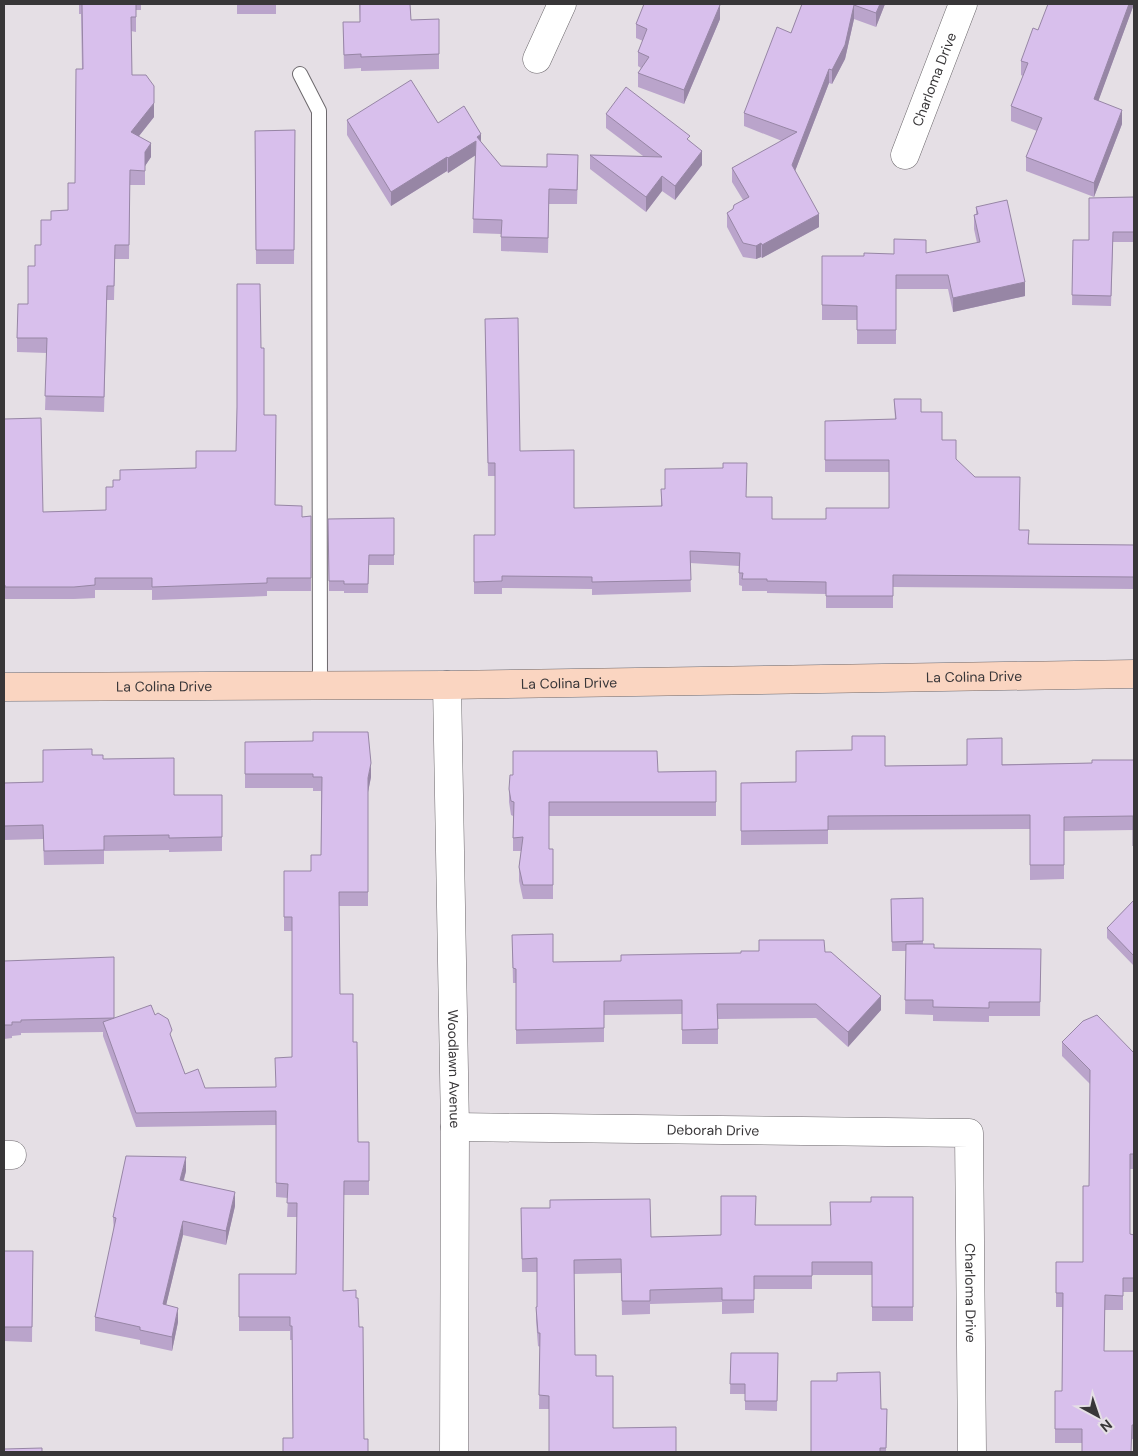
<svg xmlns="http://www.w3.org/2000/svg" width="1138" height="1456" viewBox="0 0 1138 1456" font-family="'DM Sans',sans-serif">
	<style>
		.lines { fill: none; stroke-linecap: round; stroke-linejoin: round }
		.lane-casing { stroke: #6d696d; stroke-width: 16 }
		.street-casing { stroke: #6d696d; stroke-width: 29 }
		.secondary-casing { stroke: #6d696d; stroke-width: 29 }
		.lane { stroke: #fff; stroke-width: 14 }
		.street { stroke: #fff; stroke-width: 28 }
		.secondary { stroke: #fad5c1; stroke-width: 28 }
		.wall { fill: #baa4cb }
		.shaded-wall { fill: #9786a5 }
		.building { fill: #d8bfec; stroke: #9786a5 }
		.labels { text-anchor: middle; stroke-width: 5; stroke-linejoin: round; paint-order: stroke }
		.street-label { font-size: 14px; fill: #383638; stroke: #e5dfe5 }
	</style>
	<rect width="100%" height="100%" fill="#e5dfe5"/>
	<g class="lines">
		<!-- lane casing -->
		<g class="lane-casing">
			<path id="lane" d="M300,74L319,111L320,686"/>
		</g>
		<!-- street casing -->
		<g class="street-casing">
			<g id="street">
				<path d="M537,59L562,4"/>
				<path id="s1" d="M905,155L963,4"/>
				<path id="s2" d="M447,685L455,1127L454,1452"/>
				<path id="s3" d="M455,1127L969,1133L972,1452"/>
				<path d="M4,1155H12"/>
			</g>
		</g>
		<!-- secondary casing -->
		<g class="secondary-casing">
			<g id="secondary">
				<path id="s4" d="M4,687L447,685L1134,674"/>
			</g>
		</g>
		<!-- lane -->
		<use href="#lane" class="lane"/>
		<!-- street -->
		<use href="#street" class="street"/>
		<!-- secondary -->
		<use href="#secondary" class="secondary"/>
	</g>
	<!-- wall -->
	<path class="wall" d="M79,4H141V10H136V32L131,31L132,75L154,117L139,136L151,157L145,166V185H130L129,259H115L114,300H107L104,412L45,410L47,353L17,352V338L28,304L35,266L41,245L51,220L68,210L75,183L82,69L81,14H79Z
		M237,4H276V14H237Z
		M359,4H410L411,20L439,19V69L361,71V68L344,69L343,22H360Z
		M802,4H885L876,27L854,19L845,59L832,84L829,83L795,171L819,227L762,258L761,257L756,259L743,257L727,227V213L733,209L743,200L732,182V168L782,141L744,126V113L791,33Z
		M1134,4L1098,101L1122,124L1094,197L1026,171V157L1037,131L1011,121V106L1023,76L1021,75V61L1038,30Z
		M720,19L684,104L638,87V73L641,68L638,66V52L643,41L636,38V24Z
		M606,114L690,141L702,165L675,200L662,191L646,212L590,169V155L643,156L606,128Z
		M347,120L438,123L481,143L501,166L578,169L577,204H549L548,253L501,251V234L473,233L475,155L448,173L447,171L391,206L347,135Z
		M295,130L294,264H256L255,131Z
		M1134,197V242H1113L1111,306L1072,305L1073,240H1089Z
		M976,207L1025,296L953,312L948,289H896V344H857V320H822V256H864L926,253L977,243L974,229V215H976Z
		M485,319L520,451L574,508L661,507V489L746,497L772,519H826L889,508V472H825V421L895,419L894,399L921,412L956,459L1019,530L1029,544L1134,545V589L893,587V608H826V594L767,593V591H742V586L739,585V566L690,563L691,592L592,595V589L502,588V594H474V535H495V476H488Z
		M261,348L264,415L275,505L302,517L311,516V591H267V596L152,600V590H95V598L74,599H5V597H4V419L43,512L106,510L113,487L120,480L196,468L236,451Z
		M394,518V565H369L368,593H344V591H329L328,519Z
		M245,742L371,777L368,792V906H339L340,994L353,1042L358,1142H369V1195H344L293,1438L292,1340H290V1331H239V1274H296L297,1217H287L288,1198L276,1197V1125L136,1127L103,1036V1032L21,1033V1035L12,1036V1038L4,1039V961L114,1018L155,1015L172,1039L185,1074L205,1088L276,1087L292,1057V931H284V871H311L321,855V791H313V788H245Z
		M92,755L103,759L174,795H222V851L169,852V850L104,851V864L44,865L43,839L4,840V783L43,782Z
		M1134,760V860H1133V830L1064,831V879L1030,880V829L828,830V844L741,845V783L796,782L885,766L1092,763Z
		M716,771V816H549V849H553V899H523L519,881V867L521,851H513V816L511,815L509,802V789L658,772Z
		M923,898V944L934,948L1041,949L1040,1016H989V1022L933,1021V1015L905,1014L906,951H892L891,899Z
		M1134,900V966L1107,938V928Z
		M512,935L553,962L621,961L825,952L881,1010L848,1047L816,1018L718,1019V1044H682V1014L604,1015V1042L516,1044V983H513Z
		M1062,1042L1134,1053V1169H1130V1234L1134,1235V1292H1123V1310H1105L1104,1351H1134V1439L1082,1443H1055V1391H1062V1307H1056V1262H1083L1089,1186L1090,1084L1062,1056Z
		M186,1171L184,1180L235,1206L226,1245L183,1235L166,1305L178,1322L172,1351L140,1344V1340L95,1331V1317L114,1231L113,1217Z
		M913,1197V1321H872V1275H812V1289H754V1313L722,1314V1302L650,1304V1314L622,1315L621,1273L574,1274L575,1355L596,1376L613,1428L676,1452L549,1409H539L540,1347L538,1346L536,1320V1307H537V1272H522L521,1208L651,1237L721,1235L756,1225H831L871,1202Z
		M4,1251H33L32,1342L4,1341Z
		M731,1353H778L777,1411L745,1410V1394H730Z
		M881,1409H887L886,1452H811Z"/>
	<!-- shaded-wall -->
	<path class="shaded-wall" d="M880,4H885L876,27V13Z
		M1129,4H1134L1094,113V99Z
		M720,5V19L684,104V90Z
		M854,5V19L845,59L832,84V70Z
		M829,69V83L792,179V165Z
		M154,103V117L131,146V132Z
		M1122,110V124L1094,197V183Z
		M481,134V149L477,137Z
		M476,141V155L448,173V158Z
		M151,143V157L145,166V185V152Z
		M702,151V165L675,200V186Z
		M447,157V171L391,206V192Z
		M662,176V191L646,212V197Z
		M819,214V227L762,258V245Z
		M761,243V257L756,259V246Z
		M1025,282V296L953,312V298Z
		M371,763V777L368,792V778Z
		M881,996V1010L848,1047V1032Z
		M186,1157V1171L180,1193V1180Z
		M235,1192V1206L226,1245V1231Z
		M183,1221V1235L163,1318V1304Z
		M178,1308V1322L172,1351V1337Z"/>
	<!-- building -->
	<path class="building" d="M82,4H136V17H131L132,75H146L154,86V103L131,132L151,143L145,152V171L130,170L129,245H115L114,286H107L104,397L45,396L47,338H17L18,304H28V266H35V245H41V220H51V211L68,210V183H75L76,69H83Z
		M360,4H410L411,20L439,19V54L361,57V54L344,55L343,22H360Z
		M644,4H717L720,5L684,90L638,73L649,57L638,52L647,29L636,24Z
		M802,4H880L876,13L854,5L845,45L832,70L829,69L792,165L819,214L762,245L761,243L756,246L743,243L727,213L733,209L734,205L749,197L732,168L797,132L744,113L777,27L791,33Z
		M1048,4H1129L1094,99L1122,110L1094,183L1026,157L1042,118L1011,106L1028,63L1021,61L1033,28L1038,30Z
		M411,80L438,123L464,106L481,134L477,137L501,166L547,167V154L578,155L577,190L549,189L548,238L501,237L502,220L473,219L476,141L448,158L447,157L391,192L347,120Z
		M626,87L690,136L687,139L702,151L675,186L662,176L646,197L590,155L662,157L606,114Z
		M295,130L294,250H256L255,131Z
		M1134,197V232H1113L1111,296L1072,295L1073,240H1089V198Z
		M1007,200L1025,282L953,298L948,275H896V330H857V306L822,305V256H864V253L894,254V239L926,240V253L980,242L974,215L978,214L976,207Z
		M237,284H260L261,348H264V415H276L275,505L302,506V517L311,516V578H267V583L152,587V578H95V585L74,587H5V585H4V419L41,418L43,512L106,510V487H113V480H120V470L196,468V451H236L237,407Z
		M518,318L520,451L574,450V508L662,506L661,489H665V469L723,468V463H747L746,497H772V519H826V508H889V460H825V421L896,419L894,399H921V412H942V440H956V459L975,477H1020L1019,530H1029L1028,544L1134,545V577L893,575V596H826V582L767,581V579H742L743,573H739L740,553L690,551L691,580L592,582V577L502,576V581L474,582V535H495V463H488L485,319Z
		M394,518V555H369L368,584H344V581H329L328,519Z
		M313,732H368L371,763L368,778V892H339L340,994H353V1042H357L358,1142H369V1181H344L343,1291L356,1290V1298H358L359,1327H363L364,1439H368V1452H283V1438H293L292,1326H290V1317H239V1274H296L297,1203H287L288,1184L276,1183V1111L136,1113L103,1022L151,1005L155,1015L158,1013L168,1019L172,1030L170,1034L185,1074L198,1069L205,1088L276,1087L275,1058L292,1057V917H284V871H311V855H321L322,777H313V774H245V742L313,741Z
		M852,736H885V766L967,765V739L1002,738V765L1092,763V760H1134V846H1133V816L1064,817V865H1030V815L828,816V830L741,831V783L796,782V751L852,750Z
		M92,749V755H103V759L174,758V795H222V837L169,838V835L104,836V850L44,851L43,825L4,826V783L43,782V750Z
		M513,751H657L658,772L716,771V802H549V849H553V885H523L519,867L523,837L513,838L514,802L511,801L509,789L510,775H513Z
		M923,898V941L892,942L891,899Z
		M1134,900V956L1107,928Z
		M553,934V962L621,961V955L741,953V951H759V940H824L825,952H831L881,996L848,1032L816,1004H717L718,1029L682,1030V1000L604,1001V1028L516,1030V969L513,968L512,935Z
		M906,944H934V948L1041,949L1040,1002H989V1008L933,1007V1000H905Z
		M114,957V1018L21,1020V1022H12V1025H4V961Z
		M1097,1015L1134,1053V1154H1130V1234L1134,1235V1278H1123V1296L1105,1295L1104,1351H1134V1425H1132L1131,1452H1082V1429H1055V1391H1062L1063,1293H1056V1262H1083V1186H1089L1090,1070L1062,1042L1083,1021Z
		M126,1156L186,1157L180,1180L235,1192L226,1231L183,1221L163,1304L178,1308L172,1337L140,1330V1327L95,1317L116,1218L113,1217Z
		M721,1196H756L755,1225H831L830,1202H871V1197H913V1307H872V1262H812V1276H754V1300H722V1288L650,1290V1301H622L621,1259L574,1260L575,1355H596V1376H613V1428L676,1427V1452H549V1396L539,1395L540,1333H538L536,1307H537V1258L522,1259L521,1208H550V1200L650,1199L651,1237L721,1235Z
		M4,1251H33L32,1327H4Z
		M731,1353H778L777,1401H745V1384H730Z
		M880,1372L881,1409H887L886,1448H880V1452H811V1381H837V1373Z
		M42,1448V1452H4V1449Z"/>
	<g class="labels">
		<!-- street labels -->
		<g class="street-label">
			<text dy="5" stroke="none"><textPath href="#s1" startOffset="81">Charloma Drive</textPath></text>
			<text dy="5" stroke="none"><textPath href="#s4" startOffset="970">La Colina Drive</textPath></text>
			<text dy="5" stroke="none"><textPath href="#s4" startOffset="565">La Colina Drive</textPath></text>
			<text dy="5" stroke="none"><textPath href="#s4" startOffset="160">La Colina Drive</textPath></text>
			<text dy="5" stroke="none"><textPath href="#s2" startOffset="384">Woodlawn Avenue</textPath></text>
			<text dy="5" stroke="none"><textPath href="#s3" startOffset="258">Deborah Drive</textPath></text>
			<text dy="5" stroke="none"><textPath href="#s3" startOffset="674">Charloma Drive</textPath></text>
		</g>
	</g>
	<!-- border -->
	<rect width="1138" height="1456" fill="none" stroke="#383638" stroke-width="10"/>
	<!-- north arrow -->
	<g transform="translate(1098 1416) rotate(140)" stroke="#e5dfe5" stroke-width="4" paint-order="stroke">
	<path d="M0-4L9 19L0 12L-9 19Z" fill="#383638"/>
	<text y="-8" font-size="14" font-weight="bold" text-anchor="middle" fill="#383638">N</text>
	</g>
</svg>
